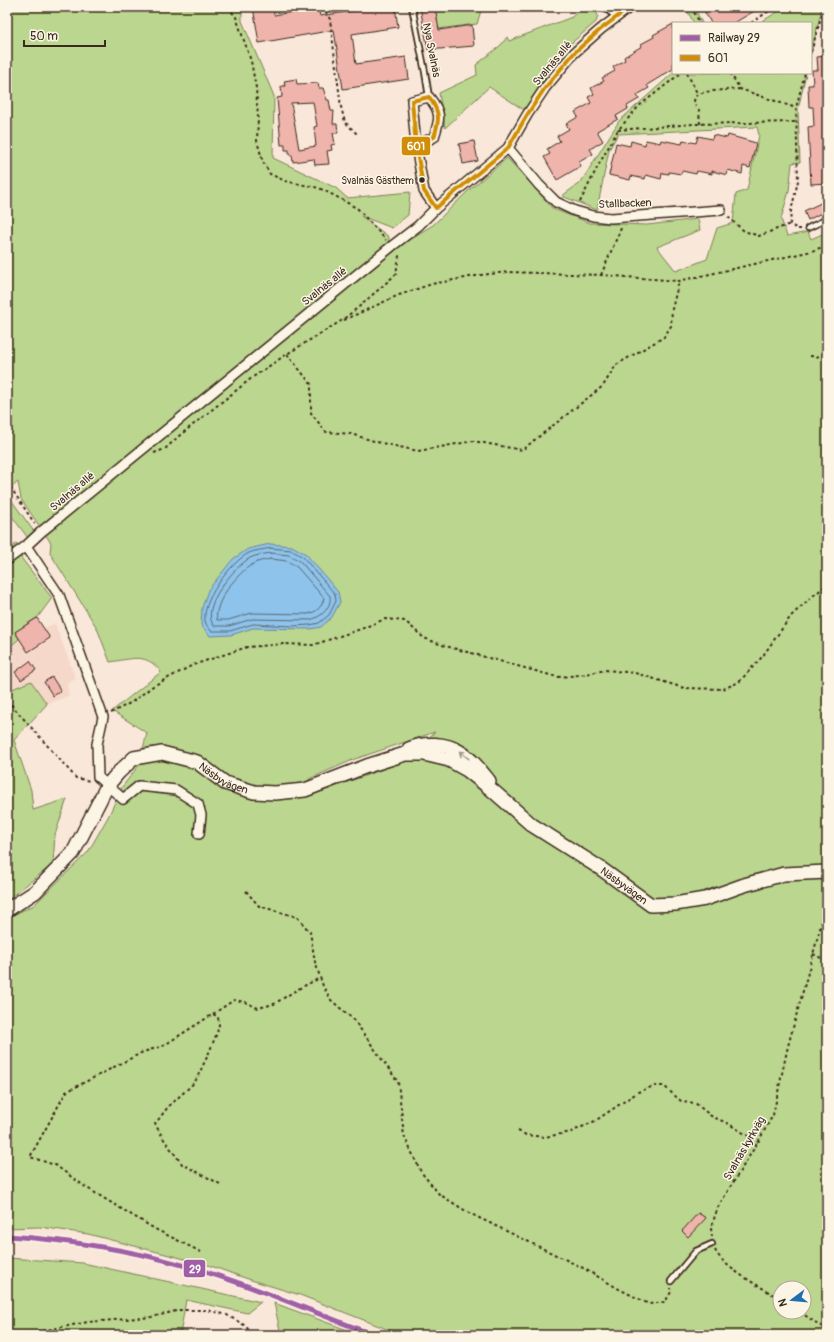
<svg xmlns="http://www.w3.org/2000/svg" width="834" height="1342" viewBox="0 0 834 1342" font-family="Pangolin,sans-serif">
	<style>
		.built { fill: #f6d8cb }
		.green { fill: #bbd68e; stroke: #7b8056; fill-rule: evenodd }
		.water { fill: #8ec3eb; stroke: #6d8699 }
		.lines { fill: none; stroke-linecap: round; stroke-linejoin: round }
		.shore { stroke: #5c6770; stroke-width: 1 }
		.building { fill: #efb4ab; stroke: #3b2a1e; fill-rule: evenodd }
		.lane-casing { stroke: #3b2a1e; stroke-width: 8 }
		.street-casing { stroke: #3b2a1e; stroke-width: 12 }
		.secondary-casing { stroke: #3b2a1e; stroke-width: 16 }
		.path { stroke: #3b2a1e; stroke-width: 2; stroke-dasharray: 3 3; stroke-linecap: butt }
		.lane { stroke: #fcf5e5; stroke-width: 4.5 }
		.street { stroke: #fcf5e5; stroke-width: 9 }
		.secondary { stroke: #fcf5e5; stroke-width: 13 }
		.bus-1-casing { stroke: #fcf5e5; stroke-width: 7 }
		.bus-1 { stroke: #d18d06; stroke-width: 4 }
		.rail-1-casing { stroke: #fcf5e5; stroke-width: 8 }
		.rail-1 { stroke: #a05ea6; stroke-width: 5 }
		.oneway { stroke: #9c9082 }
		.bus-dot { fill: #3b2a1e; stroke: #fcf5e5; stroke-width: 1.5 }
		.labels { text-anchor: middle; stroke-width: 3; stroke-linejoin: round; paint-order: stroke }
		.bus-label { font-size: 10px; fill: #3b2a1e; stroke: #fcf5e5; text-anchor: end }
		.street-label { font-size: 11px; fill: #3b2a1e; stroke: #fcf5e5 }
		.line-badge { stroke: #fcf5e5; stroke-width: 1.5 }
		.badge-label { font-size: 11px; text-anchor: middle; font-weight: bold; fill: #fff }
	</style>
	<rect width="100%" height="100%" fill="#f9e8d9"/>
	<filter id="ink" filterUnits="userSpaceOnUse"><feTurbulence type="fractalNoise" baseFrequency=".025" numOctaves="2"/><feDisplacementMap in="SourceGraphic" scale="8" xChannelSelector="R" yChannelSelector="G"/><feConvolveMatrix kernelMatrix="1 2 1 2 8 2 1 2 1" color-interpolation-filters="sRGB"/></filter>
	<g filter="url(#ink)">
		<!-- built -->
		<path class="built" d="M37,618L44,628L55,623L76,679L67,684L69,696L47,704L31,681L10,690L7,684V649L19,639L15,632Z"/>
		<!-- green -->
		<path class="green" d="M7,7H242V21L274,96L273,158L336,188L347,198L410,192L408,215L392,228L361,216L389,237L387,253L433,225L467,192L507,158L536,189L553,209L590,223L647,225L698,219L700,230L657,247L676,271L707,259L717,228L733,223L736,194L747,190L759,135L757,127L618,134L609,150L597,210L562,196L581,182L619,121L673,73H806L798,110L800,162L792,163L789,191L781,219L787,236L808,232L811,239L827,232V1335H402L300,1295L251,1280L208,1265L88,1234L40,1227L7,1228V918L34,905L88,852L108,817L122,787L139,765L147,733L112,711L161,672C146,652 132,659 110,662L97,628L50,553L51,543L21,499L18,482L7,492ZM435,732L400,763L312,795L309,779L355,759ZM780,1288H804V1312H780Z
			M434,7H482L477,24L438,29Z
			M582,7C593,7 594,6 598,16L596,22L562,51L524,110L489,87L445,128L439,93L477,75L476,65L501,45L507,37L509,41L572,17Z
			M685,7H694L702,23H694Z
			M786,7H822L811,54V23H759Z
			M7,494L35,533L28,538L7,510Z
			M17,543L22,559L52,598L38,617L15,632L19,639L7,649V551Z
			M31,681L47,704L14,740L31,790L33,810L67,799L55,835L53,864L7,900V684L10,690Z
			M7,1258L83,1263L261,1302L247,1313L186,1300L180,1335H7Z
			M274,1303L361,1335H281Z"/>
		<!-- water -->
		<path class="water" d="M270,544L292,546L306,554L338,592L340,602L332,617L321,627L310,629L253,628L231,635L210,636L201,625L202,608L208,590L233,559L248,549Z"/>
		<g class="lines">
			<!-- shore -->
			<path class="shore" d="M270,548L291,550L303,557L335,594L336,601L329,615L319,623L310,625L292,626L253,624L230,631H211C210,629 207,626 206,624C198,604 232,561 249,553C255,550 264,550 270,548Z
				M271,553L289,555L300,561L330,596C332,608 320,618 309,620L252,619L229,626H214C199,608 234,567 250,558C256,555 264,554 271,553Z
				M271,559L287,561L296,566L324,598C322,607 317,612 308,614L252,613L228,620H217C213,603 238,572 253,564C258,561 265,560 271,559Z"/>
		</g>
		<!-- building -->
		<path class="building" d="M253,7H273L274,15L318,8L320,16L379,7H395L398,27L352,34L356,64L406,57L409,79L343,89L334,30L259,43Z
			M420,7H435L439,30L472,25L474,46L428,50Z
			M702,7H761L734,23H711Z
			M673,24V69L647,85L649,88L637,95L639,99L627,106L628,109L616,116L618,119L597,131L603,141L590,149L593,154L579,162L581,166L557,180L544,157L550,154L547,149L560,141L557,136L569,129L566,124L578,117L575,112L591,103L588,97L594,94L591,88L604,81L602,78L615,71L613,67L625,60L624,57L642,46L641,44L654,37L653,35Z
			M827,56V183L811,184L808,127L814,126L813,107H809L808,85H813L812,70H818L817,57Z
			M296,79L297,84L318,83L319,88H323L327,100H329L331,111H334L333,124H337L338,133H333L335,144L331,145L332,150L327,151L329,164L315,165L314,159L293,162L292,155H289V150H285V145H281L277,98L282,97L281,86H285L284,81ZM313,102L317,126L314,127L316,146L299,149L291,103Z
			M713,135L727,138L728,135L756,143L750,168L743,166L742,174L728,170L727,175L712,171V174L697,171L696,174L682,171L681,174L669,172V174L662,173L661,179L646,175L645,179L631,176L630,180L609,175L616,143L630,146L631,141L645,145L646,140L660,143L661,140L682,144L683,140L696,143L698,136L712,139Z
			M474,141L478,161L463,164L459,144Z
			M827,200V210L808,220L804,211Z
			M37,618L50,638L28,652L15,632Z
			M30,661L36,670L21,680L15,672Z
			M52,677L61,691L53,696L44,682Z
			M698,1213L706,1218L688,1237L682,1231Z"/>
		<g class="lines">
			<!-- lane casing -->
			<g class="lane-casing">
				<path id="lane" d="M412,7L425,72L429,97
					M603,7L617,17
					M808,228L827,219
					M671,1281L696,1251L712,1244"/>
			</g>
			<!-- street casing -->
			<g class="street-casing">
				<path id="street" d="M416,146L434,137C440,119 442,113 429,97L412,101L416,146L424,191L436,208
					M508,148L539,185L556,202L575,211L593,216L611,218L721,210
					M26,546L59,595L103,717L97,744L98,777L123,799L139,786L176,790L198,804L201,815L199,834
					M7,560L26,546L41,532L392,246L418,226L436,208L508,148L527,115L545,88L574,53L601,29L630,7"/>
			</g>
			<!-- secondary casing -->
			<g class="secondary-casing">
				<g id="secondary">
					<path d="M409,749C424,742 446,743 460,752C472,759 481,771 489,781"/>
					<path id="s1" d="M7,910L35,892L73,853L107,786L118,773L134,758L162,753L197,762L225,783L254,792L275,793L305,790L367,766L405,754H424L449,760L467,770L492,790L532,825L600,868L651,905L675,904L705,899L744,885L784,874L827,872"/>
				</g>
			</g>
			<!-- path -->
			<path class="path" d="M228,7L236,17L251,61L256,88L258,119L257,141L263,162L270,174L285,181L319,188L337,197L358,209L386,240
				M308,7H311
				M322,7L330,19L341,107L345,122L358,135
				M691,7L700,23
				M751,23L775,7
				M811,52L824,7
				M687,73L698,95
				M730,73L740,89L796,108
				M700,124L699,110L694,104C694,101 694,98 697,95C704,90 730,90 740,89
				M618,130L694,124L795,122
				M580,202L598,166L618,130L639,106L681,73
				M728,217L744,231L759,236L790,224
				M801,229H797L790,224L791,211L798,181L796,108L805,73
				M601,275L622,226
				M344,320L399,295L432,284L481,275L508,272L601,275L679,281L812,251L827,245
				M287,354L311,384V413L326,432L351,434L377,442L418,451L473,441L522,450L603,386L616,365L664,337L671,326L672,309L679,281
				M810,356L827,357
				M154,453L165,449L179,436L253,377L287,354L341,321L360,306L396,274L399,256L398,254
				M7,482L35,524
				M7,700L76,778L90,781
				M111,713L132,702L153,686L193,665L247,647L283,644L313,645L361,629L385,619L405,621L424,638L442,645L557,677L580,675L606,670L635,673L684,688L723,689L739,682L762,657L791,616L814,595L827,585
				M246,891L259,906L297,917L310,932L315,962L323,986L331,1000L354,1020L398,1082L404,1136L421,1172L439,1194L469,1213L583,1268L619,1289L649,1304L665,1302L671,1292V1288
				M813,954L827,961
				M213,1014L234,1000L245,1002L258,1008L274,1004L298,989L320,978
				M518,1131L526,1135L545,1137L571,1132L595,1121L638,1092L654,1086H664L682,1102L695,1103L711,1116L729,1124L758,1142
				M712,1237L711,1228L718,1207L758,1142L773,1115L788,1046L827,903
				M715,1250C725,1270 761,1286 780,1299
				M201,1252L155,1229L87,1188L55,1165L30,1157L66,1092L143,1052L163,1046L213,1014L218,1017L219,1025L217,1033L208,1055L195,1082L168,1107L155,1124L165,1141L182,1164L220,1184
				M800,1312L827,1330
				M7,1333L26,1334L88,1322L152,1317L180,1310H207L227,1315L244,1325L254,1335"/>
			<!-- lane -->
			<use href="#lane" class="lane"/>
			<!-- street -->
			<use href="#street" class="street"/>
			<!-- secondary -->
			<use href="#secondary" class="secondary"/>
			<!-- bus-1 casing -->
			<g class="bus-1-casing">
				<path id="bus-1" d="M429,97C440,112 440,119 434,137L416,146L412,101Z
					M416,146L424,191L436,208
					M436,208L508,148L527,115L545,88L574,53L601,29L630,7"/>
			</g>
			<!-- bus-1 -->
			<use href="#bus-1" class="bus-1"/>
			<!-- rail-1 casing -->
			<g class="rail-1-casing">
				<path id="rail-1" d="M7,1236C68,1240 127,1249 186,1266C250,1284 312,1312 374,1335"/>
			</g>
			<!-- rail-1 -->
			<use href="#rail-1" class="rail-1"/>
		</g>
		<!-- one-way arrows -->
		<defs><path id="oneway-shaft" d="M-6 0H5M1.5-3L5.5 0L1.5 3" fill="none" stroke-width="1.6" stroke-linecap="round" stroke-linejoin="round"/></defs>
		<use class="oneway" href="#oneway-shaft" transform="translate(464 755) rotate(-142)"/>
	</g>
	<!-- markers -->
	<circle class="bus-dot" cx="422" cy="180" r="3.5"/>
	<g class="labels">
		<!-- bus labels -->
		<g class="bus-label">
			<text x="414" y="184">Svalnäs Gästhem</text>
		</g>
		<!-- street labels -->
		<g class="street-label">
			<text transform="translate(432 50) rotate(79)" y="4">Nya Svalnäs</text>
			<text transform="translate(552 63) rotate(-50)" y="4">Svalnäs allé</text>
			<text transform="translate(625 203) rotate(-2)" y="4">Stallbacken</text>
			<text transform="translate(324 286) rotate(-39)" y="4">Svalnäs allé</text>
			<text transform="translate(72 491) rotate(-40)" y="4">Svalnäs allé</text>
			<text dy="4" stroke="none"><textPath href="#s1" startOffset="298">Näsbyvägen</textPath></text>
			<text dy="4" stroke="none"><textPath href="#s1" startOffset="750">Näsbyvägen</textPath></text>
			<text transform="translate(744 1148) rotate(-60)" y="4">Svalnäs kyrkväg</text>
		</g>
	</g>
	<g class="line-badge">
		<rect x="401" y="136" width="30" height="20" rx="4" fill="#d18d06"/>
		<rect x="183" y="1259" width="23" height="19" rx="4" fill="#a05ea6"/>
	</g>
	<g class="badge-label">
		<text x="416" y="150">601</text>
		<text x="195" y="1273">29</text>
	</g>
	<!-- margin -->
	<rect width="834" height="1342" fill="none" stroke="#fcf5e5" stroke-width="24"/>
	<rect x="12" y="12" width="810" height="1318" fill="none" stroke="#3b2a1e" stroke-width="1.5" filter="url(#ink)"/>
	<!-- legend -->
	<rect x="672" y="22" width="140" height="52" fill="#fcf5e5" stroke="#afa495"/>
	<rect x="680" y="35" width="20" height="6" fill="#a05ea6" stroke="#afa495"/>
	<text x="708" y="42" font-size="12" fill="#3b2a1e">Railway 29</text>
	<rect x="680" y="55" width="20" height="6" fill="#d18d06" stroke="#afa495"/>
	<text x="708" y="62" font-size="12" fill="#3b2a1e">601</text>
	<!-- north arrow -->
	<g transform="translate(792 1300) rotate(254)"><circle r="19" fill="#fcf5e5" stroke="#afa495"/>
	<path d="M0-3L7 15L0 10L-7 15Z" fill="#1f6fb2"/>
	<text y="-6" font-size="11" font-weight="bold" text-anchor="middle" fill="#3b2a1e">N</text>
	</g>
	<!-- scale -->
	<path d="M24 40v6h81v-6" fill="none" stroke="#3b2a1e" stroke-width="2"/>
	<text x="30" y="40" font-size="12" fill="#3b2a1e" stroke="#fcf5e5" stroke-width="3" paint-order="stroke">50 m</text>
</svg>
